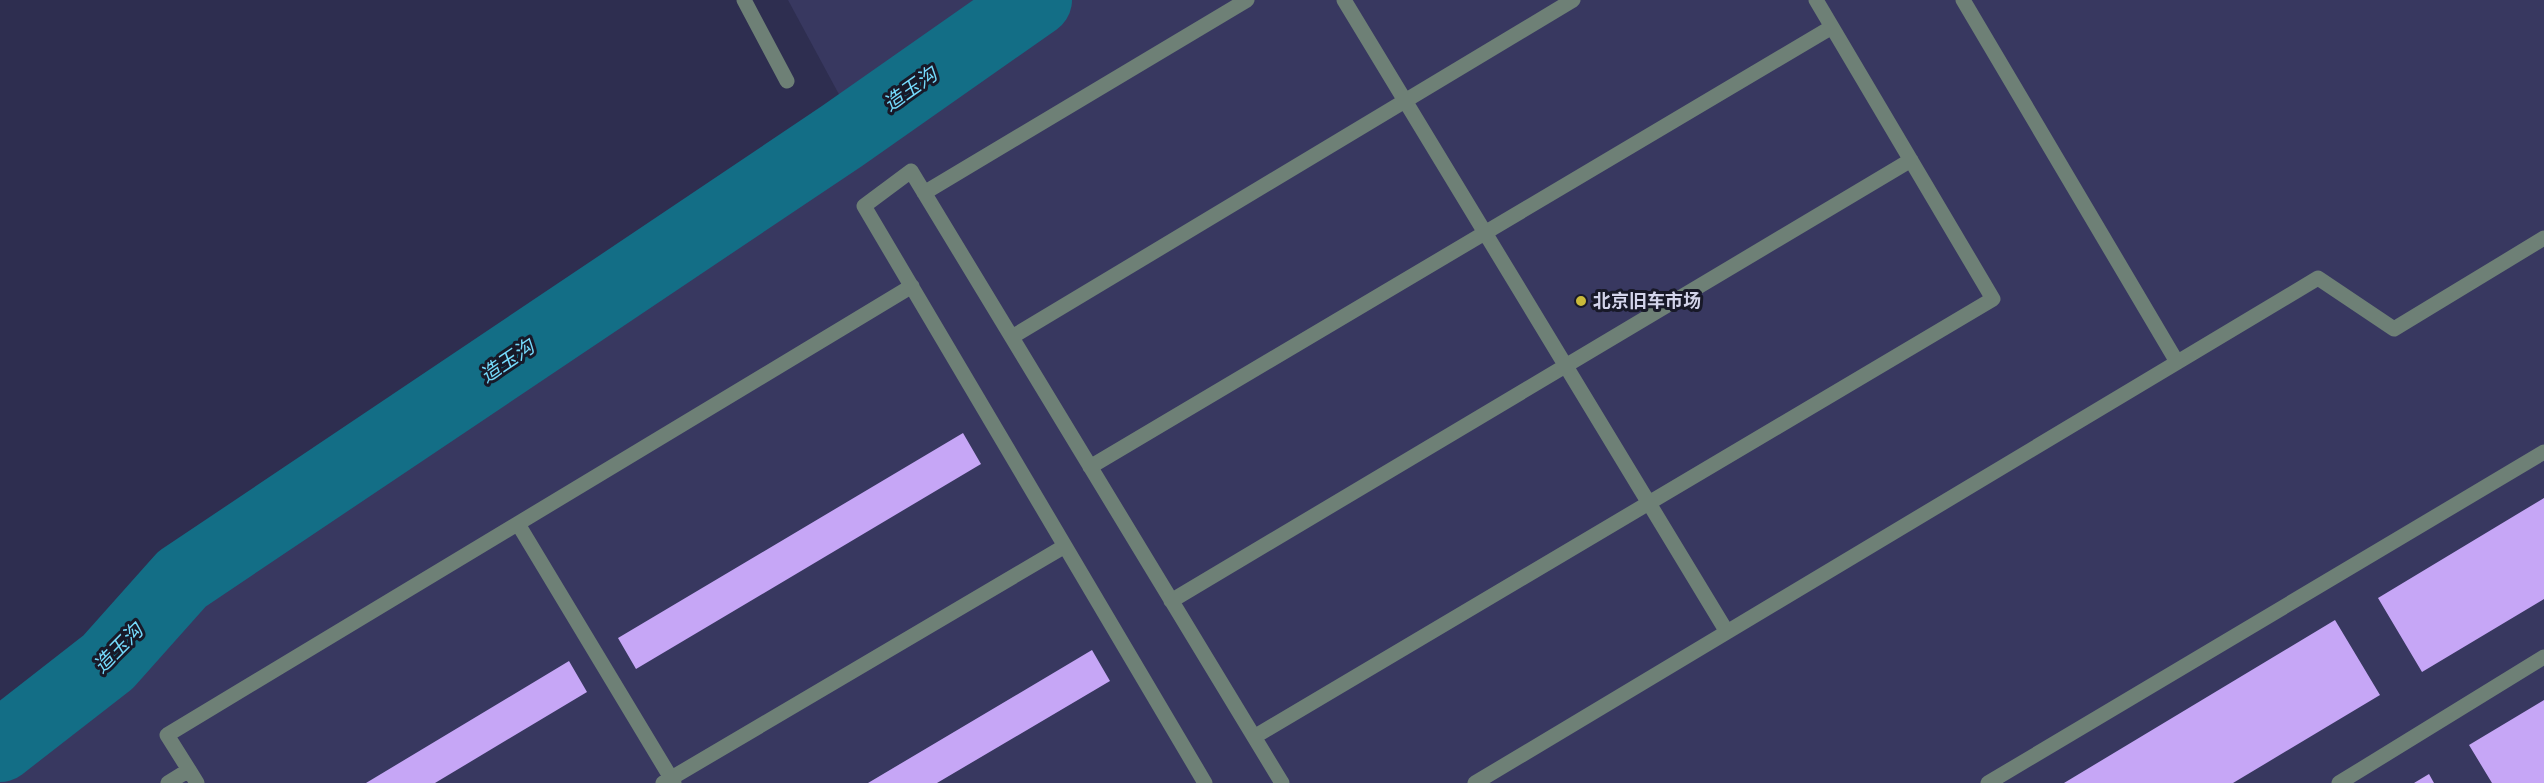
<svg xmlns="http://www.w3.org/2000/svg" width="2544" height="783" viewBox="0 0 2544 783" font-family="Literata,'Noto Sans SC',serif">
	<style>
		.built { fill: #383860 }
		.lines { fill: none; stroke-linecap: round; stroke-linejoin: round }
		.river { stroke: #136e86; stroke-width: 72 }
		.building { fill: #c6a6f6 }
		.minor { stroke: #6e8076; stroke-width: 15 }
		.poi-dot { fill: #caba3a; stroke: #181928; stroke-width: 2 }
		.labels { text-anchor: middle; stroke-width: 6; stroke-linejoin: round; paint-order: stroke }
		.poi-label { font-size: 18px; font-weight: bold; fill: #d3d4ea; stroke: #181928; text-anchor: start }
		.water-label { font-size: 20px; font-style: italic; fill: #75dafb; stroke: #181928 }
	</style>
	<rect width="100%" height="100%" fill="#2e2e50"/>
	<!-- built -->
	<path class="built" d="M788,0H1006L848,111Z
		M1050,0H2544V783H0V780L129,683L186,602Z"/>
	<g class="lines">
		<!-- river -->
		<path class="river" d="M0,746L108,662L182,579L842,136L1036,0"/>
	</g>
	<!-- building -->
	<path class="building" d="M963,433L981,464L636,669L618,638Z
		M2544,498V599L2422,672L2378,598Z
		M2335,620L2380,695L2233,783H2064Z
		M1092,650L1110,681L937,783H868Z
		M569,661L587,692L435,783H366Z
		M2544,700V783H2492L2469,745Z
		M2429,774L2434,783H2414Z"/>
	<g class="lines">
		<!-- minor -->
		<path class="minor" d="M744,0L787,81
			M1344,0L1727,632
			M1963,0L2177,362
			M924,193L1247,0
			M1012,337L1573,0
			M1090,467L1832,27
			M518,524L674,783
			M1171,601L1911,160
			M1254,737L1993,299L1816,0
			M189,770L167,735L912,286
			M168,783L189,770L197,783
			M663,783L1065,546
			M1205,783L864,206L911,171L1282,783
			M1475,783L2318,278L2394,329L2544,238
			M1988,783L2544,452
			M2339,783L2544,657"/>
	</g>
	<!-- markers -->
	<circle class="poi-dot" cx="1581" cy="301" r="6"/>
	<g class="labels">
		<!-- poi labels -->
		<g class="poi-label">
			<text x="1593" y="307">北京旧车市场</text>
		</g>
		<!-- water labels -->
		<g class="water-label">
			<text transform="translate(910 89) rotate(-35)" y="7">造玉沟</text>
			<text transform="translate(507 361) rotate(-34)" y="7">造玉沟</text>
			<text transform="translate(118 648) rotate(-45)" y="7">造玉沟</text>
		</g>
	</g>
</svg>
